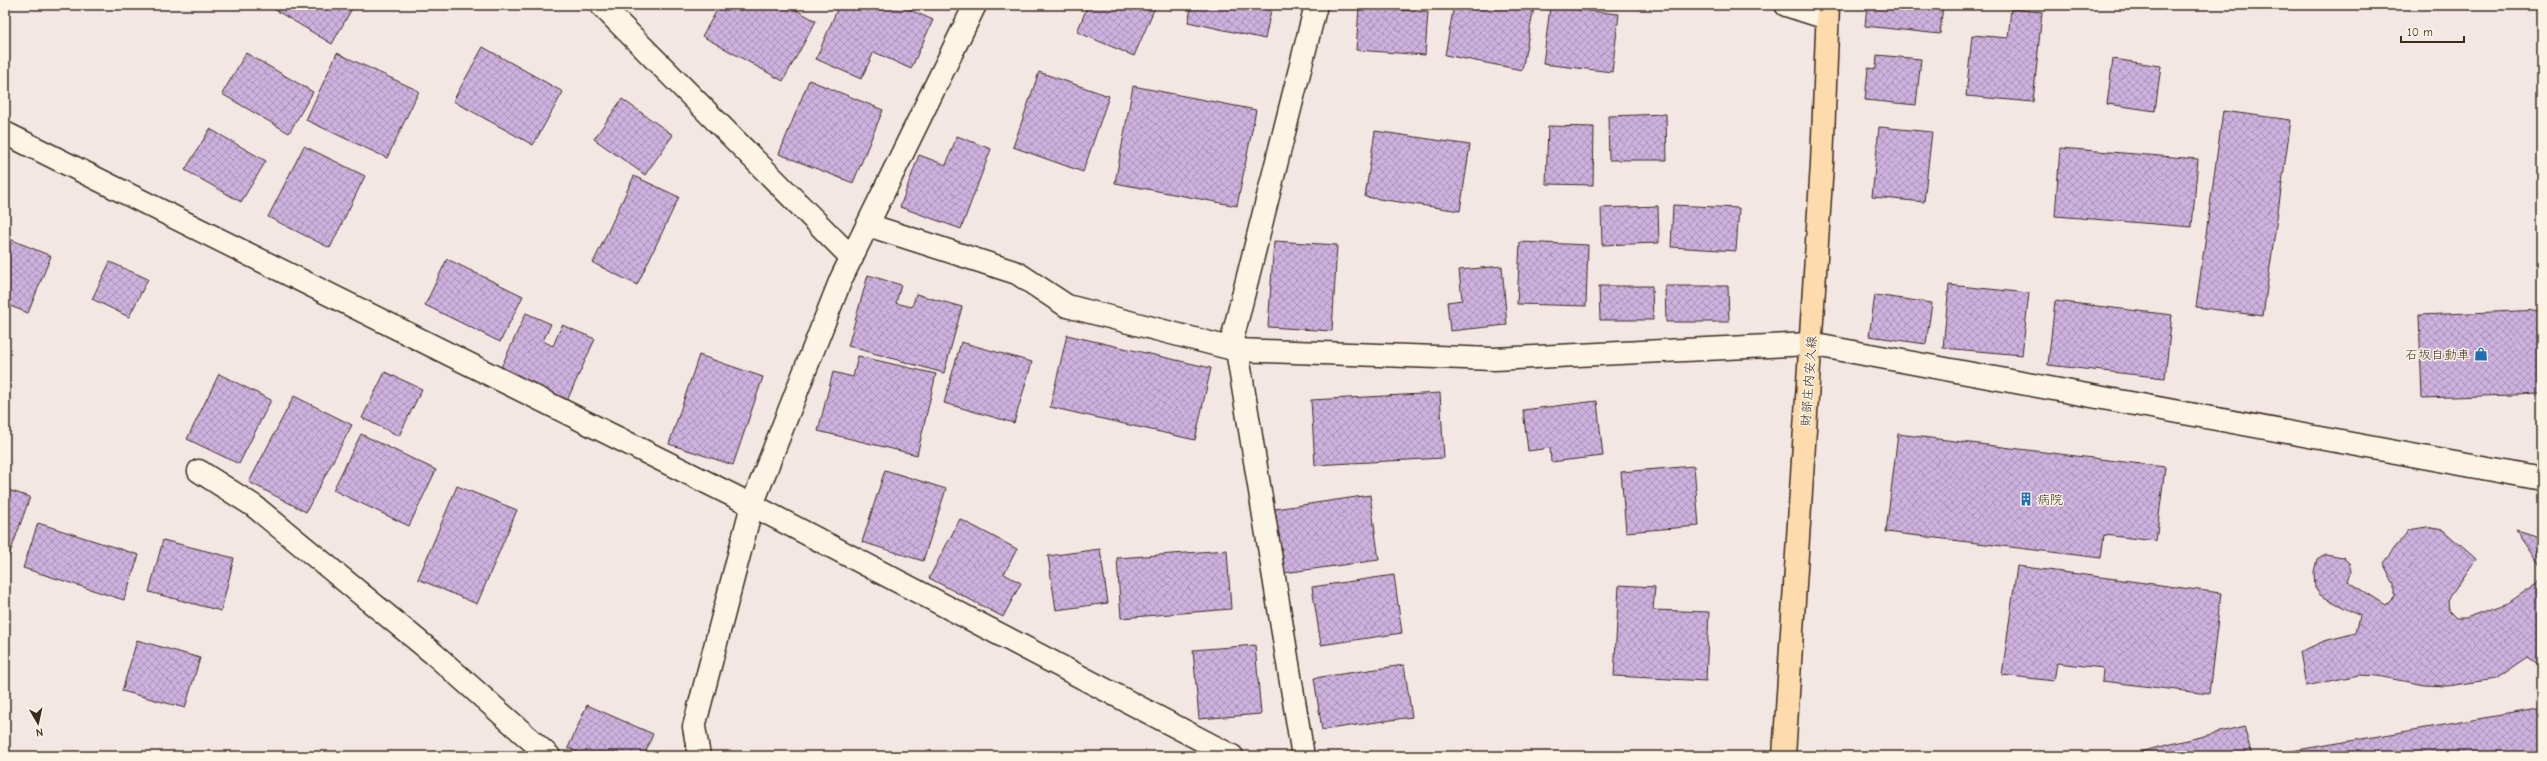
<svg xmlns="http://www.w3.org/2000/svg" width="2547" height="761" viewBox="0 0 2547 761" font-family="'Comic Neue','Klee One',sans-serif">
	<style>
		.building { fill: url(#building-cross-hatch); stroke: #3b2a1e }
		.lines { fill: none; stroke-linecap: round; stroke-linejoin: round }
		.minor-casing { stroke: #3b2a1e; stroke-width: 25 }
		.major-casing { stroke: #3b2a1e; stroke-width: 25 }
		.minor { stroke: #fcf5e5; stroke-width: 22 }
		.major { stroke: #fedbac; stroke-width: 22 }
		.labels { text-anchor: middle; stroke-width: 3; stroke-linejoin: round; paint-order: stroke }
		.poi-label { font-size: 13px; fill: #3b2a1e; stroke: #fcf5e5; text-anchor: end }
		.street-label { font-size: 13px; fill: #3b2a1e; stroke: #fcf5e5 }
	</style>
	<defs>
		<pattern id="building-cross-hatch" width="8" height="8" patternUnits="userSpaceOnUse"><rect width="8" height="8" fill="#cdb1de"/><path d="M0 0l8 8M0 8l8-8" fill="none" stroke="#a890b3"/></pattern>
	</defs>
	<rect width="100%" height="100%" fill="#f3e7e4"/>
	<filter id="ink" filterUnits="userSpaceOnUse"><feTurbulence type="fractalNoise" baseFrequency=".025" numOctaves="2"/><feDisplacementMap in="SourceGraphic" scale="8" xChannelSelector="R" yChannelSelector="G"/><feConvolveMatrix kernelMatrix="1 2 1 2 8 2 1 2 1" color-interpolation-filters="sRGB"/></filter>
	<g filter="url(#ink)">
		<!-- building -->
		<path class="building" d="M267,5H354L332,44Z
			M720,5H787L816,21L783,81L702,36Z
			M839,5H899L933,20L911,69L874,52L861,79L816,59Z
			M1088,5H1156L1134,56L1077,32Z
			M1192,5H1272L1265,39L1188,22Z
			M1454,5H1517L1534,8L1522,70L1445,55Z
			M1867,5H1943L1940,34L1865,26Z
			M1359,7L1428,12L1425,55L1356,50Z
			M1550,7L1619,14L1612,72L1543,64Z
			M2011,9L2042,12L2033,102L1966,96L1972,35L2008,38Z
			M483,47L563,92L533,145L453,101Z
			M246,53L313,92L289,133L222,94Z
			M337,53L419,91L387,158L306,120Z
			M1877,55L1921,59L1916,105L1865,100L1868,68L1876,69Z
			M2113,59L2161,66L2155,111L2107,104Z
			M1039,72L1109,96L1083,172L1013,147Z
			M809,80L883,110L853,183L779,154Z
			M1133,86L1256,110L1237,206L1115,183Z
			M622,99L673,135L645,175L594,139Z
			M2223,111L2291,120L2263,316L2196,307Z
			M1666,114L1667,160H1609L1608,116Z
			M1548,126L1594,127L1593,185L1546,184Z
			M1879,127L1932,132L1924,202L1872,197Z
			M210,129L266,161L241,202L185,170Z
			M1375,131L1470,145L1460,211L1365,197Z
			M957,136L991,149L961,229L900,207L919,155L946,165Z
			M304,146L365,176L330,248L268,217Z
			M2060,148L2198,159L2192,227L2055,216Z
			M634,176L679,197L637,285L593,263Z
			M1673,205L1739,208L1736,251L1671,247Z
			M1658,206L1659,243L1602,245L1601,208Z
			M5,237L51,256L28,313L5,304Z
			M1274,241L1337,245L1332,331L1268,327Z
			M1520,242L1588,245L1586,306L1517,304Z
			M447,259L523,296L500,342L425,305Z
			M110,262L148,279L129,317L92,299Z
			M1502,266L1507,325L1450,331L1447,302L1462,300L1459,270Z
			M868,275L901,285L896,303L912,307L916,294L962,307L944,373L848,346Z
			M1949,285L2029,293L2022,355L1943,348Z
			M1599,286H1652L1653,320H1600Z
			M1665,286H1728L1729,322H1666Z
			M1875,295L1932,303L1926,344L1869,336Z
			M2055,301L2172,315L2165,378L2048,365Z
			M2542,310V394L2422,398L2419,315Z
			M526,313L551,324L543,341L553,346L562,325L595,339L565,405L498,374Z
			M1067,335L1211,368L1195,440L1050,407Z
			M961,342L1032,362L1014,423L944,403Z
			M699,355L763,377L733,465L669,444Z
			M858,356L936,374L917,455L818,431L833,372L853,377Z
			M385,372L422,389L399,436L362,418Z
			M219,374L271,400L239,464L187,439Z
			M1440,393L1444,458L1315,465L1311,400Z
			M294,396L352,425L306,512L249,482Z
			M1597,401L1603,456L1551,462L1550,448L1528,451L1523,410Z
			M361,434L436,470L409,526L333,490Z
			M1898,434L2165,467L2156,541L2104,535L2101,558L1886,532Z
			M1694,466L1699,526L1626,532L1621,472Z
			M885,470L946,489L923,561L862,542Z
			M457,486L517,510L477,604L418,579Z
			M5,489L30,497L6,564H5Z
			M1370,495L1379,560L1284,573L1275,509Z
			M960,519L1017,549L1004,574L1021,583L1003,617L929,578Z
			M38,523L139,555L124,600L23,568Z
			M2426,527L2443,530L2476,559L2448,600L2449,611L2456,618H2466L2508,603L2542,580V667L2528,657L2496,679L2447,686L2424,685L2377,676L2359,675L2306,686L2300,652L2324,641L2356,633L2360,616L2320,595L2315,588L2314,572L2317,559L2325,554L2343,557L2349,563L2351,572L2348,581L2386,605L2394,597V584L2383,563L2409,530Z
			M2516,530L2542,538V568Z
			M163,540L234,558L221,611L149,592Z
			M1100,549L1108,603L1056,610L1048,556Z
			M1227,550L1231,609L1121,618L1117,558Z
			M2017,566L2221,593L2209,694L2102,681L2103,668L2057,663L2054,681L2002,675Z
			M1394,575L1402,633L1321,645L1312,587Z
			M1619,585L1655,587L1653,610L1709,612L1706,681L1614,676Z
			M137,640L200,658L185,708L122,691Z
			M1255,645L1261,714L1199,719L1193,650Z
			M1404,665L1412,717L1322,730L1314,678Z
			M587,705L653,734L644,756H587L568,748Z
			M2542,708V756H2281L2280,753Z
			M2244,726L2252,756L2127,755Z
			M1606,753L1676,756H1606Z"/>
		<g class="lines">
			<!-- minor casing -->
			<g class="minor-casing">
				<path id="minor" d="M601,5L852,258
					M1786,5L1827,18
					M5,133L752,505L1232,756
					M868,225L1017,273L1067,306L1237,350L1494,359L1810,344L2542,479
					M1230,348L1316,5
					M1237,350L1303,756
					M199,471L254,506L434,654L549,756
					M699,756L694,727L752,505L841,279L975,5"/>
			</g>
			<!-- major casing -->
			<g class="major-casing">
				<path id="major" d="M1784,756L1822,164L1828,5"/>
			</g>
			<!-- minor -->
			<use href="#minor" class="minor"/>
			<!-- major -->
			<use href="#major" class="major"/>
		</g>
	</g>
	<!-- icons -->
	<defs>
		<g id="shop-bare" transform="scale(1.08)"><path d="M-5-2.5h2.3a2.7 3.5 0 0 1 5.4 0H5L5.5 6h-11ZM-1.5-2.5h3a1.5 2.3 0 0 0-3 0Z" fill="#1f6fb2" stroke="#fcf5e5" stroke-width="2.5" paint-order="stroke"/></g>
		<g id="building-bare" transform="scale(1.08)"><path d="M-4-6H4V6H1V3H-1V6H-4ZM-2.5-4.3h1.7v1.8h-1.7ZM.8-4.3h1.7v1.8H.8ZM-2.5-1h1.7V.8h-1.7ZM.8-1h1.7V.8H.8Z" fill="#1f6fb2" stroke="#fcf5e5" stroke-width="2.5" paint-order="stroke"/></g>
	</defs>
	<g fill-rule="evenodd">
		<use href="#shop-bare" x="2481" y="354"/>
		<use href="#building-bare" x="2026" y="499"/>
	</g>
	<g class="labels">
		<!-- poi labels -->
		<g class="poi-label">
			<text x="2470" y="359">石坂自動車</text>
			<text x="2037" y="504" text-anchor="start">病院</text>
		</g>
		<!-- street labels -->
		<g class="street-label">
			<text transform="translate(1808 381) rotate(-86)" y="5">財部庄内安久線</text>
		</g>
	</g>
	<!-- margin -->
	<rect width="2547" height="761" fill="none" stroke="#fcf5e5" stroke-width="20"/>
	<rect x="10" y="10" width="2527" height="741" fill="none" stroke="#3b2a1e" stroke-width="1.5" filter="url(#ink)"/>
	<!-- north arrow -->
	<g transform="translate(38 723) rotate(171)" stroke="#fcf5e5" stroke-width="3" paint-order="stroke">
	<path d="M0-3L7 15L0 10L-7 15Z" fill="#3b2a1e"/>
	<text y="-6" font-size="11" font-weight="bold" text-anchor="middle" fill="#3b2a1e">N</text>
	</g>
	<!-- scale -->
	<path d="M2401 36v6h63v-6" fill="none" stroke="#3b2a1e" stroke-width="2"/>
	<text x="2407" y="36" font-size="12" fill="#3b2a1e" stroke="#fcf5e5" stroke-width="3" paint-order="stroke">10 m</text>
</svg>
